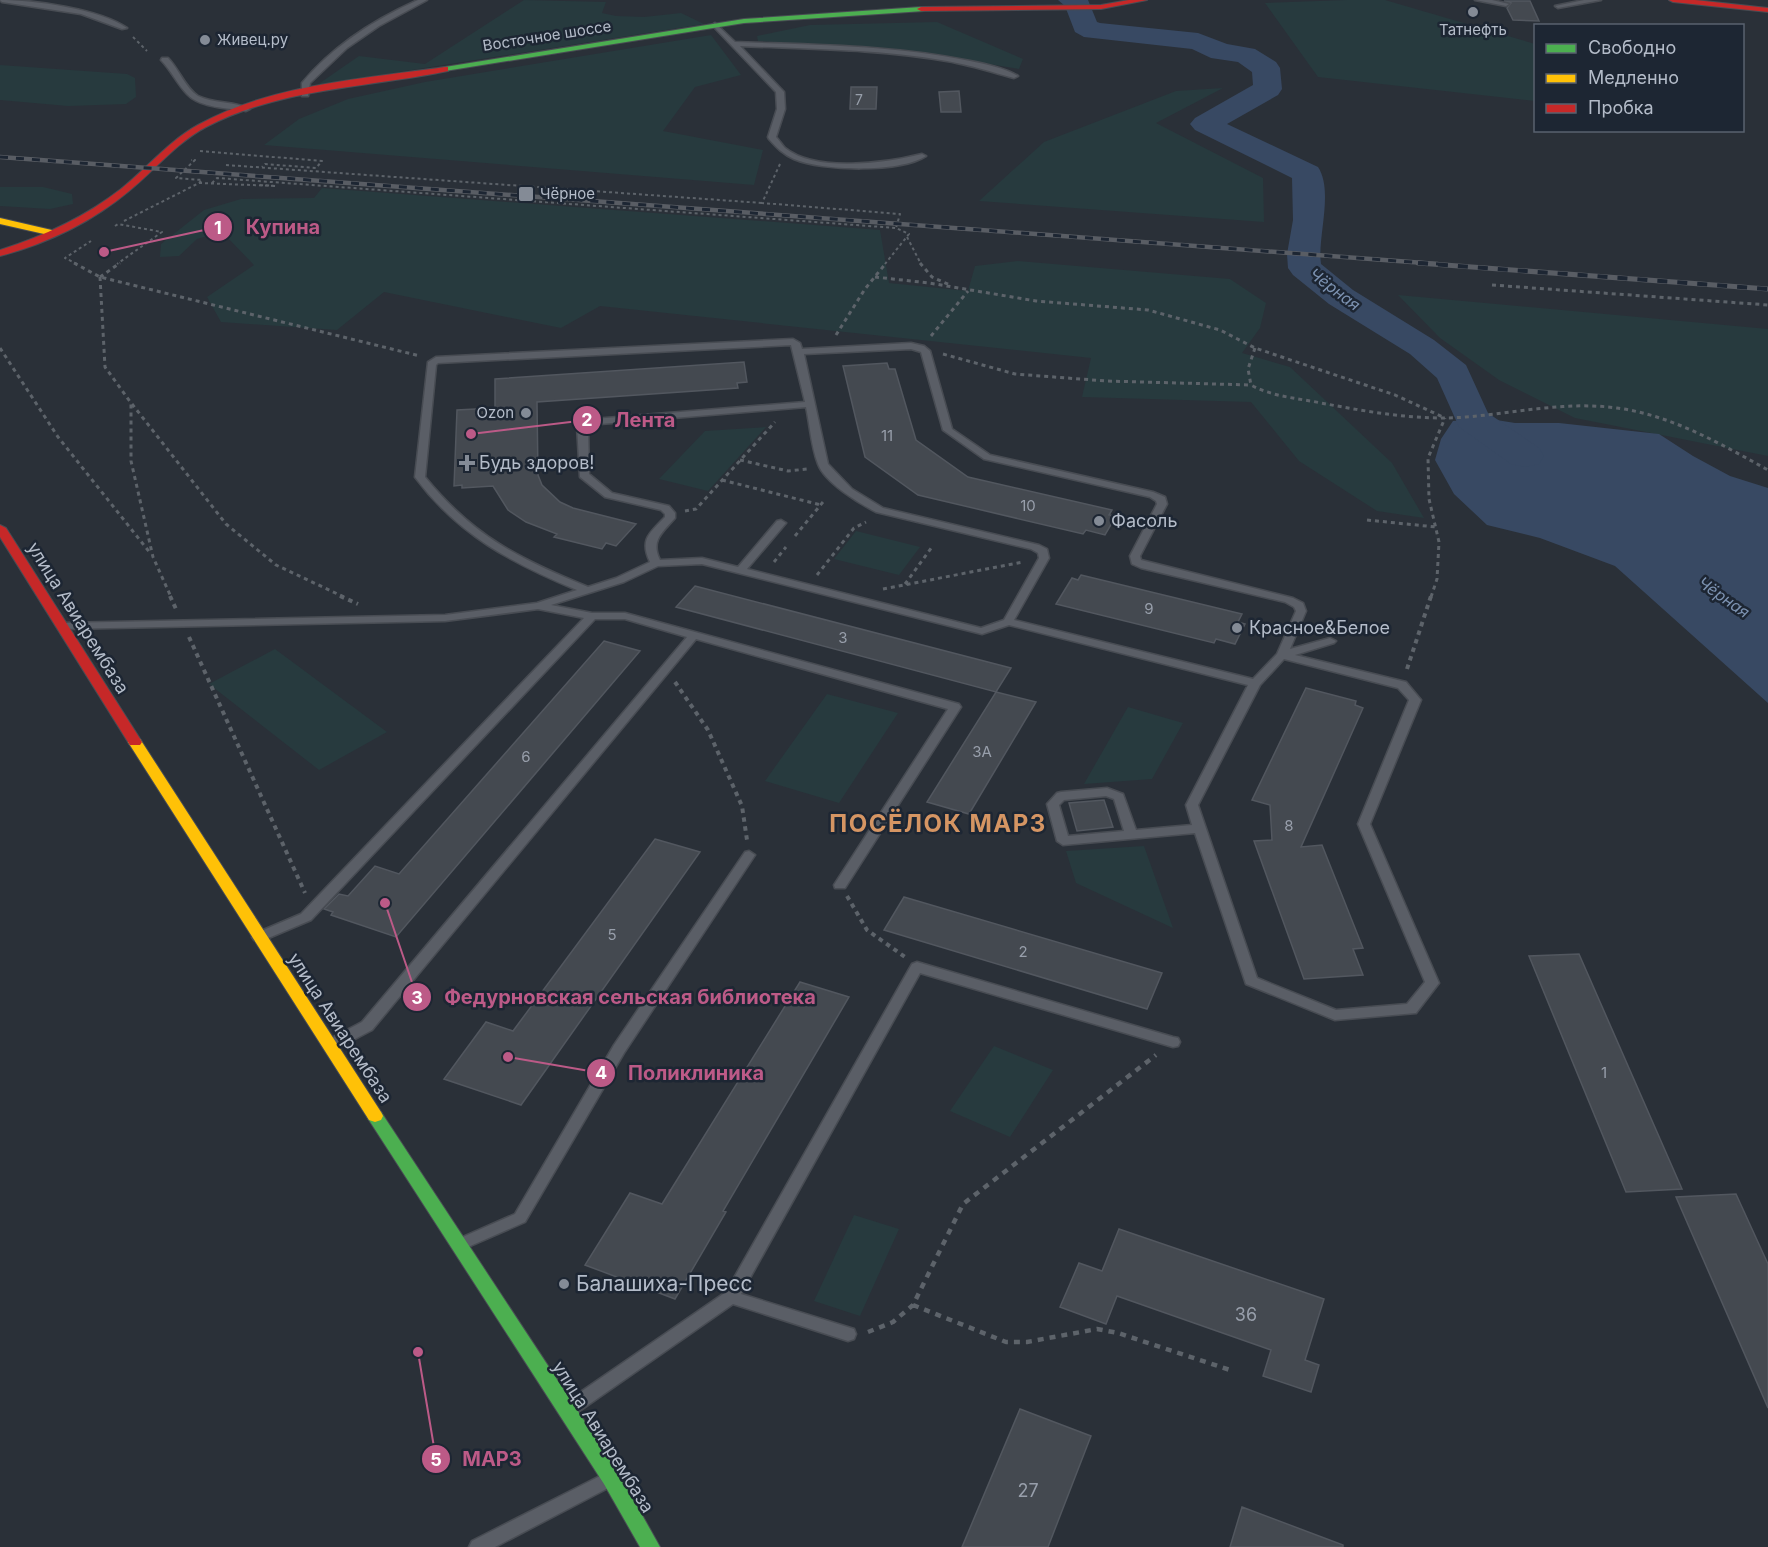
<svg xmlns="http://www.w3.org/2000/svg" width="1768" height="1547" viewBox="0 0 1768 1547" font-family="Inter,sans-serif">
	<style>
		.green { fill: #273a3e }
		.water { fill: #384963 }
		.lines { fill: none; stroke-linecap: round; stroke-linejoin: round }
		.river { fill: #384963; fill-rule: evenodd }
		.building { fill: #444950; stroke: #52575f; stroke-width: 1.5 }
		.lane-casing { stroke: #484c53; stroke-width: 3 }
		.fast-casing { stroke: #484c53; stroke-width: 2 }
		.slow-casing { stroke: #484c53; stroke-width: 2 }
		.jam-casing { stroke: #484c53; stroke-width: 2 }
		.path-far3 { stroke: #5d636a; stroke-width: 2; stroke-dasharray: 3 3; stroke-linecap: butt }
		.path-far2 { stroke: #5d636a; stroke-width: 3; stroke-dasharray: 4 4; stroke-linecap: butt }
		.path-far1 { stroke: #5d636a; stroke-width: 4; stroke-dasharray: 4.5 4.5; stroke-linecap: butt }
		.path { stroke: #5d636a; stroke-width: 4.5; stroke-dasharray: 6 6; stroke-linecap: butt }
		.lane { fill: #5a5e66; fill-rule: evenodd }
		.fast { fill: #4caf50; fill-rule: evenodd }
		.slow { fill: #ffc107; fill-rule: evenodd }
		.jam { fill: #c62828; fill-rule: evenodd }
		.rail-far1-casing { stroke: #595d64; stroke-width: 4.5 }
		.rail-casing { stroke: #595d64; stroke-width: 5 }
		.rail-far1 { stroke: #1d2633; stroke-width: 3; stroke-dasharray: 8; stroke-linecap: butt }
		.rail { stroke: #1d2633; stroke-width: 4; stroke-dasharray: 10; stroke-linecap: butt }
		.poi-dot { fill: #848b96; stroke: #1d2633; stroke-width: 2 }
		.labels { text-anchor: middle; stroke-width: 5; stroke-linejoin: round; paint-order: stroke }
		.far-number-label { font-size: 14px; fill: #989fab }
		.far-poi-label { font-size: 15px; fill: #b4bcc9; stroke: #1d2633; text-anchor: start }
		.far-street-label { font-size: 15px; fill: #b4bcc9; stroke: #1d2633 }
		.number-label { font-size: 15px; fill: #989fab }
		.far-water-label { font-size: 16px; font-style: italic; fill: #7c92b1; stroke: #1d2633 }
		.poi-label { font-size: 18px; fill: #b4bcc9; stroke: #1d2633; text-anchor: start }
		.street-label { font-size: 18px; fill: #b4bcc9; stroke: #1d2633 }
		.near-number-label { font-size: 18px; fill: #989fab }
		.near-poi-label { font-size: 21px; fill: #b4bcc9; stroke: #1d2633; text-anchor: start }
		.district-label { font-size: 24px; font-weight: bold; letter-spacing: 1.5px; fill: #d59563; stroke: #1d2633 }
		.leader { fill: none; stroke: #bc5a87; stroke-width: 2 }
		.callout-dot { fill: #bc5a87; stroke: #1d2633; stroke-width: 2 }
		.mark-label { font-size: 18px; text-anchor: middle; font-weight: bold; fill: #fff }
		.callout-label { font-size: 20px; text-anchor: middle; font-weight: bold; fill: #bc5a87; stroke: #1d2633; stroke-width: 5; stroke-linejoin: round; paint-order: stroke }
	</style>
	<rect width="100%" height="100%" fill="#2a3038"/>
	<!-- green -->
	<path class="green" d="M524,0L606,2L602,13L616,16L644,17L681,13L704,24L317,85L359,56L425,64Z
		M1347,0H1385L1535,44V101L1318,77L1265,3Z
		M937,22L1023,59L1019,69L896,49L758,41L757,36L810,25Z
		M711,35L741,75L695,87L663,131L763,150L754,185L264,145L299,119L348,99L425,82Z
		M0,65L127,74L135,78L136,97L126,104L68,106L0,100Z
		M1223,88L1156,123L1263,178L1264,222L979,201L1044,142L1176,91Z
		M0,187H43L72,194L73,204L50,209L0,206Z
		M322,188L880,230L889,283L968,291L975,266L1018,261L1230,279L1266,303L1260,328L1242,353L1290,367L1392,463L1424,518L1377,511L1299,461L1251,402L1082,397L1091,358L600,306L561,328L384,292L337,330L221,322L207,297L254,265L222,232L197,239L179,256L160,257L161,244L204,210L241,199L314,198Z
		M1398,295L1768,329V456L1575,418L1499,380L1440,338Z
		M766,427L708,491L659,479L705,431Z
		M856,531L920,547L899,575L834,559Z
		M275,649L387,732L319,770L209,684Z
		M827,694L898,713L839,803L765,781Z
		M1128,707L1183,723L1152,779L1084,784Z
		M1144,846L1173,928L1076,883L1066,851Z
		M994,1046L1053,1070L1010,1137L950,1111Z
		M854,1215L899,1229L860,1316L814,1301Z"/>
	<!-- water -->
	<path class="water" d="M1484,418L1515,423H1559L1659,434L1693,456L1730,476L1768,488V703L1615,566L1540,538L1487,525L1454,494L1435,460L1441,439L1453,421Z"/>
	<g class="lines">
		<!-- river -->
		<path class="river" d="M1058,0H1088L1097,22L1100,23L1198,33L1227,44L1255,49L1276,62L1280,68L1282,89L1278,95L1227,124L1318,167C1334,191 1317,238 1321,264L1353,290L1434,340L1466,365L1488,413L1539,448L1544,456L1539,464L1525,467L1511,464L1459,427L1437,378L1410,354L1329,304L1293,275L1288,268L1287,254L1293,220L1292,178L1195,130L1190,124L1195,118L1253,85L1252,72L1238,62L1211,58L1192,49L1084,37L1075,32L1065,6Z"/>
	</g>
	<!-- building -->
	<path class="building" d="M1504,1H1530L1539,21L1513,20L1507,8L1511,3Z
		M851,87H877L876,109H850Z
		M959,91L961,112H941L939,92Z
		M744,362L747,382L737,383L738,388L537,402L538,475L542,485L560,502L573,508L636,524L616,546L606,543L602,549L554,537L557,534L526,522L508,510L493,486L462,488V485L454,486L457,410L495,408V379Z
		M887,363L889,369H895L916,440L968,477L1112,510L1109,515L1116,516L1105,535L1086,530L1083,534L918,495L865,457L843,366Z
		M1081,575L1242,614L1238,622L1245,624L1235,644L1216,639L1214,643L1056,604L1072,578L1078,580Z
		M695,586L1011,668L996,692L676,607Z
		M604,641L640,651L396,937L331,915L333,912L324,909L339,894L348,896L375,866L399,874Z
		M1306,688L1356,701L1355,705L1363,708L1301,847L1322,845L1363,948L1353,949L1363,975L1304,979L1254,841L1272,840L1270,805L1252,800Z
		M996,692L1036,702L969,814L927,802Z
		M1104,800L1113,827L1077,831L1069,803Z
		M655,839L700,852L521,1105L444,1079L486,1022L513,1031Z
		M904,897L1162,973L1147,1009L884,930Z
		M1579,954L1682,1189L1626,1192L1529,956Z
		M800,982L849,997L723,1211L726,1212L675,1299L585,1265L630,1193L662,1204Z
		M1736,1194L1768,1264V1408L1676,1197Z
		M1119,1229L1324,1299L1305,1360L1319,1365L1311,1392L1263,1376L1271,1350L1117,1296L1106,1324L1060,1307L1079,1263L1102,1271Z
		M1020,1409L1091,1436L1048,1547H962Z
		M1242,1507L1343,1545V1547H1230Z"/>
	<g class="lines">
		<!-- lane casing -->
		<g class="lane-casing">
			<path id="lane" d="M0,0C35,0 99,9 127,28L122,29L81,14L2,2Z
				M418,0H427L379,26L347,48L310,83L308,96H302V83C332,47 375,19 418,0Z
				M1475,0H1492L1509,4L1506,6Z
				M1584,0H1601L1558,8L1555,6Z
				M715,23L735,42C814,45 893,45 970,61C985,64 1005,68 1018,76L1014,78C992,72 970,65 947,61C879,49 809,49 740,46L784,92L785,109L776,137C779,140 782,145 785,148C816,173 886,163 922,154L926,156C900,173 822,171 794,159C783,154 777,148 769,139L768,137L777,109L776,92L713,26L712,25Z
				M162,58H168C179,69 185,88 198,96C214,104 235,101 250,109L246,111C228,108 200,108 187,94C177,84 171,70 161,60Z
				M793,339L800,343L802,349L911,343L924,346L930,351L952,429L990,455L1153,492L1165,497L1167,504L1140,556L1141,560L1293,598L1303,603L1306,611L1290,649L1330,638L1336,641L1334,643L1295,655L1406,682L1421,700L1370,824L1439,983L1416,1013L1335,1020L1246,984L1195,833L1063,845L1057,841L1047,804L1057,793L1061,792L1107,788L1123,794L1136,830L1192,825L1186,805L1248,685L1009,625L982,634L702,564L658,566L624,582L551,605L592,613H625L959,704L961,707L845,888H835L834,885L948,709L696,639L372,1030L336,1049L331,1050L326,1049L324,1045L326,1041L362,1022L687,637L625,619H595L311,920L259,942L254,940L252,937L254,934L301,914L584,618L538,609L445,621L63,629L57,626L63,623L445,615L537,603L577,590C512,563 458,535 415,477L428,362L436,357ZM791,345L805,402L581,420L577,426L580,477L605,497L661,510L665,514V517C650,533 639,539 650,562L616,578L588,587C519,559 473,536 425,477L436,365L438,363ZM911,349L921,352L943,430L984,459L1150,497L1156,501L1157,504L1130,556L1132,564L1141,568L1285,602L1294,607L1296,611L1277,654L1253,679L1014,620L1049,558L1047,549L1039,545L883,508L852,489L828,464L804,354ZM806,407C810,425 811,446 818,464C825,483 859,503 876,512L1031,549L1038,553L1039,558L1004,620L981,628L747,569L786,523L781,520L777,521L738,567L702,558L660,560C650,540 663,532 675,518V513L669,506L612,493L589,474L588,425ZM1284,659L1398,688L1409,700L1358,824L1425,982L1407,1004L1336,1010L1257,978L1198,805L1260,685ZM1106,796L1114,799L1124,831L1068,836L1059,805L1064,800Z
				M749,851L755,855L624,1053L525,1222L468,1247L463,1249L458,1247L455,1243L458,1239L515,1214L614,1045L745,852Z
				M917,962L1173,1037L1178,1038L1180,1042L1178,1046L1173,1047L920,973L741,1294L854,1329L856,1334L854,1339L848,1341L733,1304L578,1412L572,1414L566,1412L564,1407L566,1402L726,1292L912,964Z
				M604,1474L610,1477L612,1482L610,1487L495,1547H469L472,1541Z"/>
		</g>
		<!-- fast casing -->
		<g class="fast-casing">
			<path id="fast" d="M921,7H924V11L744,23L445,71L441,69L445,67L744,19Z
				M375,1110L381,1112L618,1472L660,1547H640L604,1484L369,1120L367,1116L369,1112Z"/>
		</g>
		<!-- slow casing -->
		<g class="slow-casing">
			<path id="slow" d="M0,218L56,231L58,233L53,236L0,224Z
				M135,738L140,739L381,1112L383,1116L381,1120L375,1122L369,1120L128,742Z"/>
		</g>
		<!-- jam casing -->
		<g class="jam-casing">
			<path id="jam" d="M1129,0H1147L1101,9L921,11L917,9L921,7L1101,5Z
				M1669,0H1695L1768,8V12L1673,2Z
				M445,67H448V71C366,88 281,88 206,127C176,143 155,170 129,191C92,222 46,244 0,256V250C44,236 85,217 121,189C147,168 169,141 198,125C272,84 363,79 445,67Z
				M0,525L6,528L142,742L140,745H130L128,742L0,537Z"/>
		</g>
		<!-- path-far3 -->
		<path class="path-far3" d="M133,37L147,51
			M200,151L322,161L316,168L265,164L262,167
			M780,164L762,203L900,214L896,228
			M226,165L762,203
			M199,183L276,186L261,185L263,182
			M212,183L217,178L896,228L909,234L885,264
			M124,221L199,183L202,180L176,178L195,160H191
			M115,226L118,224L162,232L117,264
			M907,237L921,264
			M77,264L65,258L91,241"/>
		<!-- path-far2 -->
		<path class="path-far2" d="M74,263L100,277L420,356
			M920,263L932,277L950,285
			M100,277L105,367L131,403V461L153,557L171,597
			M100,277L120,263
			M875,277L929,283L1036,301L1148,310L1220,330L1255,348L1395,395L1445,418
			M1492,285L1768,305
			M836,335L865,289L886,263
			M931,336L968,291
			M0,348L58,437L151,554
			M1255,348L1248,369L1251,385C1273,397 1297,398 1321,403C1369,412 1418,421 1466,417C1516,413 1566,401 1617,408C1671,415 1721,444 1768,470
			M943,354L1015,374L1106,381L1251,385
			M132,404L226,524L276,565L344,597
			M740,460L788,471L807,469
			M722,480L821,505
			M685,511L696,509L775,422
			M1367,520L1436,527
			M795,536L823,502
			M774,562L786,547
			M817,575L854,528L866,522
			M905,584L932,547
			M883,589L1023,562
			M1431,597L1437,579L1439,542L1429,499L1428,458L1445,418"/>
		<!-- path-far1 -->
		<path class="path-far1" d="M170,596L176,609
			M340,596L358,604
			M189,637L305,893
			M1407,669L1431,596
			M675,682L708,730L742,806L747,840
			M847,896L867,930L905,957"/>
		<!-- path -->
		<path class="path" d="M913,1305L1006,1342H1027L1097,1329L1118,1333L1233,1371
			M868,1332L893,1322L913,1305L963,1204L1156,1055"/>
		<!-- lane -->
		<use href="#lane" class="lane"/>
		<!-- fast -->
		<use href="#fast" class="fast"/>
		<!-- slow -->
		<use href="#slow" class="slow"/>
		<!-- jam -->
		<use href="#jam" class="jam"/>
		<!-- rail-far1 casing -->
		<g class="rail-far1-casing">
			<path id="rail-far1" d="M0,157L1438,264"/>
		</g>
		<!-- rail casing -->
		<g class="rail-casing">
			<path id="rail" d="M1418,263L1768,289"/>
		</g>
		<!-- rail-far1 -->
		<use href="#rail-far1" class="rail-far1"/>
		<!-- rail -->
		<use href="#rail" class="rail"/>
	</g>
	<!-- markers -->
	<g class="poi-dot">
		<circle cx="1473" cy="12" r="6"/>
		<circle cx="205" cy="40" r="6"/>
		<rect x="518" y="186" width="16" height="16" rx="3"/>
		<circle cx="526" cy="413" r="6"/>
		<path d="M464 454h6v6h6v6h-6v6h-6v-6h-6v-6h6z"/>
		<circle cx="1099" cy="521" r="6"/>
		<circle cx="1237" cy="628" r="6"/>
		<circle cx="564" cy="1284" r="6"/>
	</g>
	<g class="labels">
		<!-- far-number labels -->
		<g class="far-number-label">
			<text x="859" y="105">7</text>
		</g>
		<!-- far-poi labels -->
		<g class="far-poi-label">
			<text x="1473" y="35" text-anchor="middle">Татнефть</text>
			<text x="217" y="45">Живец.ру</text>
			<text x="540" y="199">Чёрное</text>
			<text x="514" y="418" text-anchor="end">Ozon</text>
		</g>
		<!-- far-street labels -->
		<g class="far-street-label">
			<text transform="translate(547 36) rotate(-9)" y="5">Восточное шоссе</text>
		</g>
		<!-- number labels -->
		<g class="number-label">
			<text x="887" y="441">11</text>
			<text x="1028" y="511">10</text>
			<text x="1149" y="614">9</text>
			<text x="843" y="643">3</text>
			<text x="982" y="757">3А</text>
			<text x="526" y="762">6</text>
			<text x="1289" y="831">8</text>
			<text x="612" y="940">5</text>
			<text x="1023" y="957">2</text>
			<text x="1604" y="1078">1</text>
		</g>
		<!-- far-water labels -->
		<g class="far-water-label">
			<text transform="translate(1335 289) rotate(37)" y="6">Чёрная</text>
			<text transform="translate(1724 597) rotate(35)" y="6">Чёрная</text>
		</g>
		<!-- poi labels -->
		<g class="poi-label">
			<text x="479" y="469">Будь здоров!</text>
			<text x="1111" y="527">Фасоль</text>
			<text x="1249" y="634">Красное&amp;Белое</text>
		</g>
		<!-- street labels -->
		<g class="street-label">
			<text transform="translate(78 618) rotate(58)" y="6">улица Авиарембаза</text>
			<text transform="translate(340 1028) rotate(57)" y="6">улица Авиарембаза</text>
			<text transform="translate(603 1437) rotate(58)" y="6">улица Авиарембаза</text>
		</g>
		<!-- near-number labels -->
		<g class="near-number-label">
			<text x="1246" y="1321">36</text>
			<text x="1028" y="1497">27</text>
		</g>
		<!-- near-poi labels -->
		<g class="near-poi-label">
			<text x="576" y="1291">Балашиха-Пресс</text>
		</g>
		<!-- district labels -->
		<g class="district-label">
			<text x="938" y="832">ПОСЁЛОК МАРЗ</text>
		</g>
	</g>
	<!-- callouts -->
	<path class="leader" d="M104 252L218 227M471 434L587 420M385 903L417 997M508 1057L601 1073M418 1352L436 1459"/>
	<g class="callout-dot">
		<circle cx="104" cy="252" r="6"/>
		<circle cx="471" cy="434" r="6"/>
		<circle cx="385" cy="903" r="6"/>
		<circle cx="508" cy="1057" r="6"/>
		<circle cx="418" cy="1352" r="6"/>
		<circle cx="218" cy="227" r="15"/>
		<circle cx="587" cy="420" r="15"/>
		<circle cx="417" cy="997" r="15"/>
		<circle cx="601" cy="1073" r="15"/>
		<circle cx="436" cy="1459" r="15"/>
	</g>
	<g class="mark-label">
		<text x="218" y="234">1</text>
		<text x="587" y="426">2</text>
		<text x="417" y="1004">3</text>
		<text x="601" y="1079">4</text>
		<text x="436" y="1466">5</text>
	</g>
	<g class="callout-label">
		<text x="283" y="234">Купина</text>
		<text x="645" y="427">Лента</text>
		<text x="630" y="1004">Федурновская сельская библиотека</text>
		<text x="696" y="1080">Поликлиника</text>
		<text x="492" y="1466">МАРЗ</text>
	</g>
	<!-- legend -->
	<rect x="1534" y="24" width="210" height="108" fill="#1d2633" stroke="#59626f" stroke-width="1.5"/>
	<rect x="1546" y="44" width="30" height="9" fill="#4caf50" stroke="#59626f" stroke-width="1.5"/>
	<text x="1588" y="54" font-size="18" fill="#b4bcc9">Свободно</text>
	<rect x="1546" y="74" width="30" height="9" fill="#ffc107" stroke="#59626f" stroke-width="1.5"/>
	<text x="1588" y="84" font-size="18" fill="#b4bcc9">Медленно</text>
	<rect x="1546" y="104" width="30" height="9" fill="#c62828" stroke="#59626f" stroke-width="1.5"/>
	<text x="1588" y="114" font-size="18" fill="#b4bcc9">Пробка</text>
</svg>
